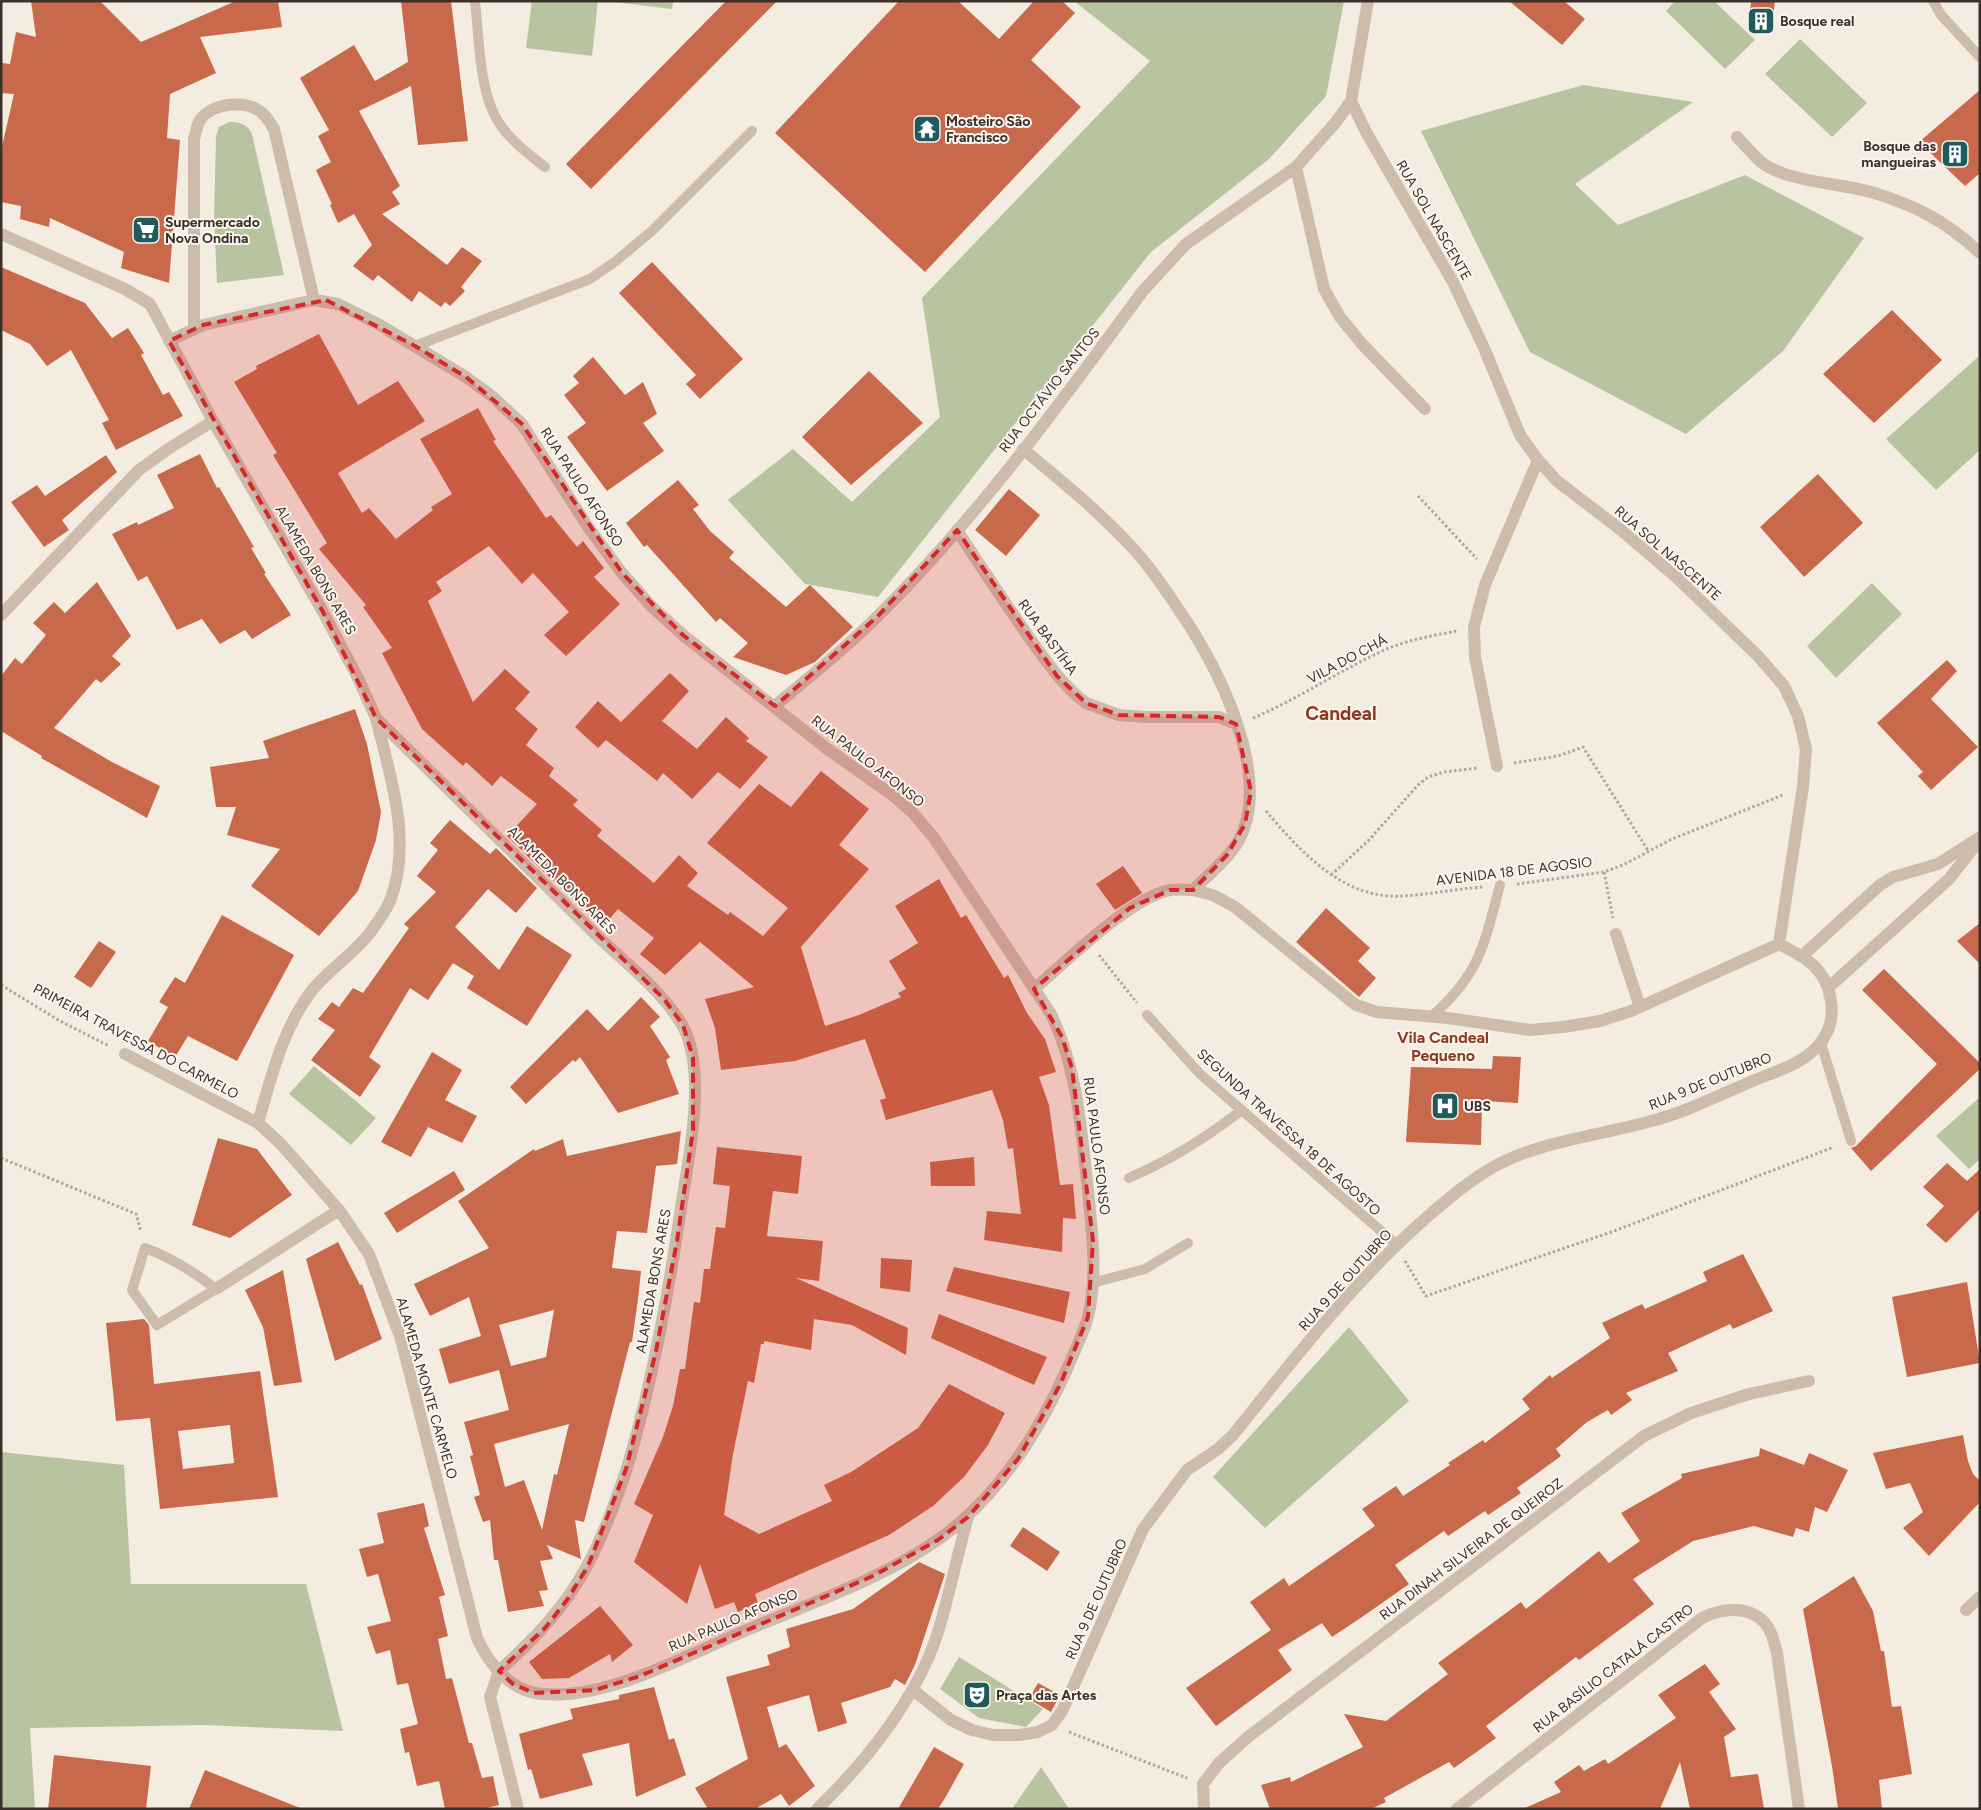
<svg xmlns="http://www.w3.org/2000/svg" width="1981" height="1810" viewBox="0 0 1981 1810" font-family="Figtree,sans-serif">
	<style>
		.green { fill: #b8c4a0 }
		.building { fill: #c8694b; fill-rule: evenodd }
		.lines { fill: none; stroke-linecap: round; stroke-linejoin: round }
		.path { stroke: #b9a596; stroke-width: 3; stroke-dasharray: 2.5 2.5; stroke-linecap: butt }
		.service { stroke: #cdbbac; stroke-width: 10 }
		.pedestrian { stroke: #cdbbac; stroke-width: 12 }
		.minor { stroke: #cdbbac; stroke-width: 12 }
		.marked { fill: #d62828; fill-opacity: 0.2; stroke: #d62828; stroke-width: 4; stroke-dasharray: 10 6; stroke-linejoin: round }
		.labels { text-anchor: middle; stroke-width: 4; stroke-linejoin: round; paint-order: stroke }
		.poi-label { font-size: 14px; font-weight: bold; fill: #3b302b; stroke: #fbf5ee; text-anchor: start }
		.street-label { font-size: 14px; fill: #3b302b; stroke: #fbf5ee }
		.quarter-label { font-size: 16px; font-weight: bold; fill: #8c3b22; stroke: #fbf5ee }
		.district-label { font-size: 19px; font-weight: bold; fill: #8c3b22; stroke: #fbf5ee }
	</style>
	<rect width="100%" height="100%" fill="#f4ebe1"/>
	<!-- green -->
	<path class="green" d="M532,1H598L592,56L526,48Z
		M606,1H673L672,9Z
		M1074,1H1344L1326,96L1269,159L1151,252L878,597L805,584L728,500L793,449L852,502L940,417L922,298L1150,61Z
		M1675,1H1714L1755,40L1725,69L1666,11Z
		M1800,39L1867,103L1832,137L1765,74Z
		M1583,85L1693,102L1575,184L1618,225L1745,175L1864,238L1783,351L1686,434L1530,352L1421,131Z
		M229,122C241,122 247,124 252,134L284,275L217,283L214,218L216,136L219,127Z
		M1978,357L1980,450L1936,490L1886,439Z
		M1872,583L1902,614L1836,678L1807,646Z
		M314,1066L376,1118L351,1145L289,1094Z
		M1980,1097V1159L1969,1169L1936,1136Z
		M1349,1327L1409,1401L1265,1528L1213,1477Z
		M1,1452L124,1465L131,1584H306L343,1731L205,1725L30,1728L35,1809H1Z
		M959,1657L1043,1709L1026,1727L979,1718L940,1689Z
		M1041,1767L1069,1809H1012Z"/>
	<!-- building -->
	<path class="building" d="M31,1H100L141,42L236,1H278L282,27L200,37L216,73L170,94L167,138L180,140L169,283L121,268L124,252L50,218L49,227L20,219L21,206L1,202V151L14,94L1,93V63L10,64L16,32L36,37Z
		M401,1H451L468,141L418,145L411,86L359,111L400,186L392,192L400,204L382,214L447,265L462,247L482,261L461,287L465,291L450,306L445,302L441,307L419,291L412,302L378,275L373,281L353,266L372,245L354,214L338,223L330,205L332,204L316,170L331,162L318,136L329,130L300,78L354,45L375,81L408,62Z
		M726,1H777L591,189L566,164Z
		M899,1H958L999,39L1034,1H1062L1075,13L1031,60L1081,107L925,272L775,133Z
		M1509,1H1564L1585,19L1562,45Z
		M1751,1H1775L1771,30L1749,28Z
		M1980,90V173L1965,186L1919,142Z
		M652,262L743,359L700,399L686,384L696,375L619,293Z
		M1,267L85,303L112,338L128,328L144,353L141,355L163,395L169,392L183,416L116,450L102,423L109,420L71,350L47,366L30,344L1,330Z
		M1892,310L1942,360L1874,423L1823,374Z
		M319,334L358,405L398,381L425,421L338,473L362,513L369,508L396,539L433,510L431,507L452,494L420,439L478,408L496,440L493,441L546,518L551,515L577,547L583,541L604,568L594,577L620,604L566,656L544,635L569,612L533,573L522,584L489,546L436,582L442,591L428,601L473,702L505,669L530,692L515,709L538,729L526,745L554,768L549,776L578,800L573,805L602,830L597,836L654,883L679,855L698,873L687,886L728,915L730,912L763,936L788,908L707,843L759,784L791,807L821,771L869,809L839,845L869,869L801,947L825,1026L859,1015L901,997L898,993L906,989L889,961L918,943L895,906L939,879L961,918L966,915L1004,978L1008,975L1027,1013L1045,1039L1056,1072L1039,1077L1049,1105L1060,1185L1073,1184L1076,1219L1063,1218L1062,1252L984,1240L987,1211L1021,1214L1013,1148L1008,1149L1003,1120L992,1090L886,1120L880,1100L886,1098L865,1039L795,1061L721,1070L715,1028L705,999L754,987L700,942L665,975L640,954L654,938L618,909L606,923L547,875L507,836L537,804L501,776L492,786L466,762L463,766L422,729L382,653L392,648L363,607L366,605L319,549L327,543L273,455L277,453L234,382L257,369L256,366Z
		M593,357L625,395L643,382L657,414L643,423L664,451L607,491L567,437L586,423L564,395L579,383L573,376Z
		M869,371L923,423L851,485L802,437Z
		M200,454L217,488L219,487L254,547L251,548L266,573L264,574L291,615L252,639L245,630L220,644L202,619L177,630L147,576L138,581L112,534L137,522L138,525L174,508L157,475Z
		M106,455L117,472L62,520L69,530L44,547L11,502L37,485L45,496Z
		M1818,474L1863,523L1804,577L1760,527Z
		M678,480L699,505L693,509L710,531L734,552L729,558L786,607L810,585L853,627L815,662L786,675L733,657L748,643L720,618L716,622L647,545L644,547L626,523Z
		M1009,489L1040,515L1006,556L975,530Z
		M97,582L131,636L112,656L121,664L101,683L96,679L54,728L112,762L160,786L147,818L41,758L42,756L1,731V676L15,658L22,664L46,635L33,623L54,602L65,613Z
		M1947,660L1957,671L1931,699L1978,747L1931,790L1918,776L1923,772L1877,723Z
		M670,673L689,691L662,721L697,749L726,717L749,738L746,741L768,757L740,789L718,772L692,799L663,773L657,781L606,740L598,748L575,727L598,701L621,722Z
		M355,709L367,744L381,812L376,840L358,891L319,936L251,886L280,849L227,835L236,807H216L210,767L269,758L263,741Z
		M450,820L490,854L496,848L537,888L516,913L488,889L455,927L499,970L527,926L572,955L527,1026L467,988L474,976L453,963L428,1000L410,988L369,1057L381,1066L360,1097L311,1060L335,1030L318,1019L332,1002L339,1007L353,988L363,993L409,928L404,924L436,892L417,876L438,850L430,843Z
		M1123,866L1142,893L1115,910L1096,884Z
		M1326,908L1370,948L1358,961L1376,978L1359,997L1296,942Z
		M222,915L294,955L237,1061L188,1036L175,1057L148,1041L168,1007L159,1002L175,977L185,983Z
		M1980,923V964L1957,941Z
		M99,941L116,952L91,988L74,977Z
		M1884,969L1980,1063V1069L1871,1171L1851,1148L1856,1146L1937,1064L1862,990Z
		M641,997L660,1017L650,1026L670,1057L666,1060L679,1094L618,1113L580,1057L575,1062L573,1060L526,1104L510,1087L587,1009L608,1031Z
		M432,1052L462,1070L445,1100L477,1116L462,1143L428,1127L411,1157L381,1142Z
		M1493,1056L1521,1057L1518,1103L1482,1101L1481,1145L1406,1142L1411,1067L1492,1069Z
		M681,1131L677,1164L656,1166L647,1233L617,1231L612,1268L641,1271L638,1299L632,1342H630L584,1522L575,1520L581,1559L547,1545L553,1559L540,1561L548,1590L539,1591L544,1606L508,1612L498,1560H494L490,1520L483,1522L474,1497L480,1495L470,1456L473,1455L464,1422L509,1410L499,1370L449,1384L439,1349L481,1336L469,1297L430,1316L414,1284L489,1248L458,1201L534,1149L535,1151L563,1139L567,1156ZM554,1310L546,1357L511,1366L499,1325ZM569,1424L557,1475L554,1474L542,1530L524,1480L505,1487L494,1444Z
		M218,1138L257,1149L292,1195L230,1238L192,1225Z
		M717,1147L802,1156L798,1194L773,1191L767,1236L823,1241L819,1281L796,1278L908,1328L906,1355L852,1325L814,1319L811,1350L764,1341V1344H761L754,1383L748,1381L733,1454L724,1515L759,1534L832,1501L824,1485L851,1472L918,1428L949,1384L1005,1413L988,1445L964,1477L933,1506L889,1535L755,1594L758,1603L738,1612L734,1602L715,1609L700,1564L687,1604L634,1562L653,1515L634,1504L663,1437L673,1406L680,1369H685L694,1302L700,1303L704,1269H710L716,1227L725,1228L730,1186L713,1184Z
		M974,1157L975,1186H931L930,1162Z
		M1947,1163L1967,1181L1980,1169V1209L1946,1243L1926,1225L1944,1206L1923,1187Z
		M454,1171L465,1190L397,1233L384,1213Z
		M338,1242L360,1285L362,1284L382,1339L335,1361L306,1259Z
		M1743,1254L1773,1311L1733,1329L1730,1324L1668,1353L1678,1371L1626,1393L1632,1400L1611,1415L1608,1410L1587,1422L1556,1449L1561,1456L1517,1488L1521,1493L1488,1515L1485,1511L1448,1536L1444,1531L1395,1565L1409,1584L1365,1615L1332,1637L1322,1623L1278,1650L1292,1670L1216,1726L1186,1688L1271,1630L1250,1602L1284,1578L1289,1586L1375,1526L1362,1509L1396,1486L1403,1496L1450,1465L1448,1463L1483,1440L1485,1443L1530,1409L1522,1399L1550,1375L1552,1378L1610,1338L1602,1323L1642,1304L1645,1309L1707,1281L1703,1272Z
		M881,1258L912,1260L910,1292L880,1288Z
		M954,1267L1070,1292L1064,1323L946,1291Z
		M283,1270L302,1382L274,1386L263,1327L245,1290Z
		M1967,1282L1980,1363L1907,1377L1892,1297Z
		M939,1314L1047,1357L1034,1385L931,1338Z
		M144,1319L149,1325L154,1384L260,1371L278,1497L160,1509L150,1418L116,1421L106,1323ZM230,1425L234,1463L183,1469L178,1431Z
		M1963,1435L1968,1461L1973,1474L1980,1481V1502L1929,1556L1903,1528L1923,1512L1910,1483L1886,1489L1873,1453Z
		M1760,1448L1804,1465L1809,1453L1848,1470L1827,1512L1815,1507L1809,1532L1796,1528L1793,1537L1754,1526L1693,1541L1633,1579L1654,1604L1579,1660L1576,1657L1486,1726L1496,1738L1454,1768L1449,1762L1384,1798L1386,1802L1371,1809H1270L1261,1785L1290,1777L1291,1782L1363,1747L1344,1714L1386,1721L1448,1674L1438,1663L1521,1602L1526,1609L1599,1551L1609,1563L1640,1541L1621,1513L1682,1478L1681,1474L1759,1456Z
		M424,1503L429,1526L424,1528L445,1595L439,1597L448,1636L438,1639L446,1679L452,1678L469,1743H472L482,1778L493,1776L499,1805L482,1809H445L439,1781L417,1786L409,1752L405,1753L400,1729L418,1724L408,1683L397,1685L390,1650L376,1654L367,1627L391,1621L378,1574L367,1577L359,1549L384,1543L377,1513Z
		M1023,1527L1060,1552L1047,1571L1010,1546Z
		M919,1562L945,1574L915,1665L905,1685L895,1679L890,1687L841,1703L847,1723L818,1732L809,1695L767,1707L779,1748L786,1744L815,1786L789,1806L781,1794L755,1809H708L695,1788L748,1759L726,1677L770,1665L767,1655L790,1647L786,1629L853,1609Z
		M1854,1576L1873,1611L1881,1651H1884L1892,1707L1901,1706L1912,1774L1879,1780L1882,1809H1838L1832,1766L1803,1609Z
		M600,1606L633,1645L612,1662L610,1654L569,1678L542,1679L529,1662Z
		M1705,1664L1720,1684L1709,1692L1736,1729L1724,1737L1731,1777L1758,1774L1764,1809H1690L1680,1762L1660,1809H1523L1561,1792L1554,1782L1579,1765L1584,1771L1605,1759L1608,1764L1676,1718L1658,1695Z
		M1038,1683L1060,1695L1051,1712L1029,1699Z
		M654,1687L669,1740L674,1738L686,1775L636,1797L629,1743L582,1754L593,1785L540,1799L531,1769L528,1770L519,1734L573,1719L570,1709L619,1699V1695Z
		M934,1747L964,1764L945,1798L938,1809H898Z
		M54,1755L151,1766L146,1809H48Z
		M205,1770L300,1808V1809H189Z"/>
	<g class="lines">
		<!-- path -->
		<path class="path" d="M1418,496L1477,559
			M1253,718C1296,700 1334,674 1376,654C1401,641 1430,636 1457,631
			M1514,763L1558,756L1583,747L1649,852
			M1266,811C1300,851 1343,899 1400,896C1427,895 1455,889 1483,887
			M1604,872L1613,918
			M1331,875L1368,841L1418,785L1428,777L1444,772L1478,768
			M1517,884L1604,872L1623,865L1672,839L1783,795
			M1099,955L1137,1003
			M1,985L60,1021L109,1046
			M1,1158L136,1214L141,1232
			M1405,1261L1426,1296L1614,1231L1834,1147
			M1069,1732L1187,1778"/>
		<!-- service -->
		<path class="service" d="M475,1C479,36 479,87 496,118C508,139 527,153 545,167
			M1933,1L1941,15L1980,57
			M415,346L590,279L616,261L653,230L752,131
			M1147,1015L1200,1074L1396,1244
			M1432,1016C1480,974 1484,945 1500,885
			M1821,1043L1851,1141
			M1129,1178C1172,1159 1204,1139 1242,1110
			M145,1248C172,1258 193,1271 216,1289L157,1325L132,1290Z
			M1092,1283L1145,1269L1188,1243"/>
		<!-- pedestrian -->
		<path class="pedestrian" d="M1023,449C1059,479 1096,509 1128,543C1151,567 1169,595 1187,622
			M1086,703L1119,715L1144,717
			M891,794L913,813L934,838
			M499,1671L490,1697L518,1809"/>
		<!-- minor -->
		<path class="minor" d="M1351,101L1366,132L1453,282L1484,348L1520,435L1538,460L1557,481L1621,530L1676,577L1758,656L1784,686L1798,716L1806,749L1803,787L1779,944
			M1737,137C1745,145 1753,155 1761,162C1786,182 1840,183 1871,192C1915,205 1946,221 1980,253
			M1296,167L1324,289L1340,317L1362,344L1425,409
			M1,234L125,289L150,304L213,421L323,612L358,678L376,718C447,788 519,859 590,929C620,959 658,986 681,1023C692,1041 695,1067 695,1089C695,1126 688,1164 682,1201C669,1291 653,1381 627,1468C616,1501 603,1537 586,1568C562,1611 535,1638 499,1671
			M194,328V139C196,133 197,124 200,120C212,103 246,99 262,113C267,117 271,124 274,129L314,300
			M169,341L203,325L314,300L338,304L378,324L466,377L493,397L522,424L588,527L622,573L651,606L683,635L826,748L891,794
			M957,530C980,566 1004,601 1028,636C1046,661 1062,685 1086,703
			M1,615L139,470L168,449L213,421
			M775,706C809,677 845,649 877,617C976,519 1060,404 1142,292L1186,244L1296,167L1336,122L1351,101L1368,1
			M1144,717H1219L1236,724
			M1497,766L1475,657L1474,627L1485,585L1538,460
			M1193,890L1213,895L1235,907L1356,1005L1377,1012L1448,1018L1530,1030L1563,1027L1600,1021L1631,1011L1779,944
			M1616,934L1640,1007
			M1802,956L1880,885L1893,877L1938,864L1980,837
			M1828,988L1949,879L1978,842
			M1034,989C1066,962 1131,897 1170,890C1177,889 1186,890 1193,890C1208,875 1227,860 1238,842C1273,780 1222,676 1187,622
			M125,1054L258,1123L280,1143L339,1210L369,1254L401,1339L477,1638C488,1662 508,1688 535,1693C598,1704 683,1657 740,1633C805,1605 881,1580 939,1539C998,1497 1038,1434 1067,1369C1074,1352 1083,1335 1088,1317C1098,1276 1092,1232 1088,1191C1081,1130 1078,1070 1051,1014L934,838
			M258,1123C271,1078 282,1031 310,993C328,969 355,954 372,930C378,921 386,911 390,901C413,842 390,775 376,718
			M216,1289L339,1210
			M1966,1610L1980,1597
			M913,1690L951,1720L972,1730L993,1735H1019L1038,1732L1052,1725L1062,1711L1078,1676L1143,1529L1187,1470L1218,1449L1233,1435C1294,1359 1353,1282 1427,1217C1448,1199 1470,1180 1495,1166C1544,1140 1599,1136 1651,1121C1687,1112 1721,1094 1755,1080C1777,1071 1806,1063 1821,1042C1839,1019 1833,983 1812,964C1803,956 1791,950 1779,944
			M817,1809C865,1763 916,1699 937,1635C949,1597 957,1556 968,1517
			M1204,1809L1203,1784L1219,1763L1248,1737L1644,1436L1691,1413L1749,1394L1809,1381
			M1457,1809L1702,1618C1721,1608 1749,1605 1765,1623C1772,1631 1774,1642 1777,1653L1799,1809"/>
	</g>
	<!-- marked area -->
	<path class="marked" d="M326,300L415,346L466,377L522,424L622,573L683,635L775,706L877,617L957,530L1057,676L1086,703L1119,715L1219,717L1236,724L1251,791L1245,824L1227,855L1193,890H1170L1130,908L1034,989L1062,1037L1072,1068L1093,1241L1088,1317L1060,1385L1018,1459L968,1517L938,1540L873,1576L640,1676L595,1690L534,1693L513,1684L499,1671L545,1628L567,1600L588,1566L626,1469L656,1351L677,1241L693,1130V1058L683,1025L664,999L376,718L323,612L169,341L203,325Z"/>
	<!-- icons -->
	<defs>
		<g id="building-square" transform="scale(1.4375)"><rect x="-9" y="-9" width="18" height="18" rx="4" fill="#1f5a5e" stroke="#fbf5ee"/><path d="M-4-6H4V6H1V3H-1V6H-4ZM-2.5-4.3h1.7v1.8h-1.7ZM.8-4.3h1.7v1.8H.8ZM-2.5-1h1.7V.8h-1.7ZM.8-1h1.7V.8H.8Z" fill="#fff"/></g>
		<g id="temple-square" transform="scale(1.4375)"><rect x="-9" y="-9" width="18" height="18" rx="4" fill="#1f5a5e" stroke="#fbf5ee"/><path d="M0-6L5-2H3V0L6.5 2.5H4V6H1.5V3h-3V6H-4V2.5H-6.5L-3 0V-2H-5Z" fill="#fff"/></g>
		<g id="supermarket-square" transform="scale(1.4375)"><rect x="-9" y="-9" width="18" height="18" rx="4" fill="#1f5a5e" stroke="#fbf5ee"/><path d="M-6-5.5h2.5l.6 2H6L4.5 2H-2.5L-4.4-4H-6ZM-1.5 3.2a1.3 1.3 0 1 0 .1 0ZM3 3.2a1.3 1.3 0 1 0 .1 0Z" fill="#fff"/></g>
		<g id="hospital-square" transform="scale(1.4375)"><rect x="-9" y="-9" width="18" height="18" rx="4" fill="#1f5a5e" stroke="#fbf5ee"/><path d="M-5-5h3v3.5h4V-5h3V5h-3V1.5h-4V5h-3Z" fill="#fff"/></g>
		<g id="theatre-square" transform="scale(1.4375)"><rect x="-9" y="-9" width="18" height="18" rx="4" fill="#1f5a5e" stroke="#fbf5ee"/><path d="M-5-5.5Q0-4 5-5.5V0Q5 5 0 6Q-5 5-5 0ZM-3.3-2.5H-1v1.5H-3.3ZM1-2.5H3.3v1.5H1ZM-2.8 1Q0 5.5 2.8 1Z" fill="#fff"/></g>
	</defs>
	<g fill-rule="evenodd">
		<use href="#building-square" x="1761" y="21"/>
		<use href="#temple-square" x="927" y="129"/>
		<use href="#building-square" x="1955" y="154"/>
		<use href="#supermarket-square" x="146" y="230"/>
		<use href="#hospital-square" x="1445" y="1106"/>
		<use href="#theatre-square" x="977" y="1695"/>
	</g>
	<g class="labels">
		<!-- poi labels -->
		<g class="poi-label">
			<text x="1780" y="26">Bosque real</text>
			<text x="946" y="126">Mosteiro São<tspan x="946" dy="16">Francisco</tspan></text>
			<text x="1936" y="151" text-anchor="end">Bosque das<tspan x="1936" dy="16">mangueiras</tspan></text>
			<text x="165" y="227">Supermercado<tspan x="165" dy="16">Nova Ondina</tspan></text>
			<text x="1464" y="1111">UBS</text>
			<text x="996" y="1700">Praça das Artes</text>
		</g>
		<!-- street labels -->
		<g class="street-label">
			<text transform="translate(1434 220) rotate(60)" y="5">RUA SOL NASCENTE</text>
			<text transform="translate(1049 390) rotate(-52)" y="5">RUA OCTÁVIO SANTOS</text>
			<text transform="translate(582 487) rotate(57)" y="5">RUA PAULO AFONSO</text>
			<text transform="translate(1668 553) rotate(41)" y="5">RUA SOL NASCENTE</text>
			<text transform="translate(316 570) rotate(60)" y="5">ALAMEDA BONS ARES</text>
			<text transform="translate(1048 637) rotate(54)" y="5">RUA BASTÍHA</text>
			<text transform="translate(1347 659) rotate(-28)" y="5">VILA DO CHÁ</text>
			<text transform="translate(868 761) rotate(38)" y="5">RUA PAULO AFONSO</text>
			<text transform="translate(1514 871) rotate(-7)" y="5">AVENIDA 18 DE AGOSIO</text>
			<text transform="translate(562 880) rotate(45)" y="5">ALAMEDA BONS ARES</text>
			<text transform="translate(136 1041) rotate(28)" y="5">PRIMEIRA TRAVESSA DO CARMELO</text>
			<text transform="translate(1710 1081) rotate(-22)" y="5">RUA 9 DE OUTUBRO</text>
			<text transform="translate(1289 1132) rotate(42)" y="5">SEGUNDA TRAVESSA 18 DE AGOSTO</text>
			<text transform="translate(1097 1146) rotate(83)" y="5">RUA PAULO AFONSO</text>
			<text transform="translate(1345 1280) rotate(-48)" y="5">RUA 9 DE OUTUBRO</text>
			<text transform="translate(653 1281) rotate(-80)" y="5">ALAMEDA BONS ARES</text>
			<text transform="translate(427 1388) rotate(74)" y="5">ALAMEDA MONTE CARMELO</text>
			<text transform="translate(1471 1549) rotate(-37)" y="5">RUA DINAH SILVEIRA DE QUEIROZ</text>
			<text transform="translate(1096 1599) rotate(-66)" y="5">RUA 9 DE OUTUBRO</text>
			<text transform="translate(733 1620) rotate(-23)" y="5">RUA PAULO AFONSO</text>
			<text transform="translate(1613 1668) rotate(-38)" y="5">RUA BASÍLIO CATALÁ CASTRO</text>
		</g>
		<!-- quarter labels -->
		<g class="quarter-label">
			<text x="1443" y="1043">Vila Candeal<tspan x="1443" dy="18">Pequeno</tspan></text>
		</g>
		<!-- district labels -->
		<g class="district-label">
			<text x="1341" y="720">Candeal</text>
		</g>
	</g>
	<!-- border -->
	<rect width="1981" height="1810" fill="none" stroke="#3b302b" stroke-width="5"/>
</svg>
